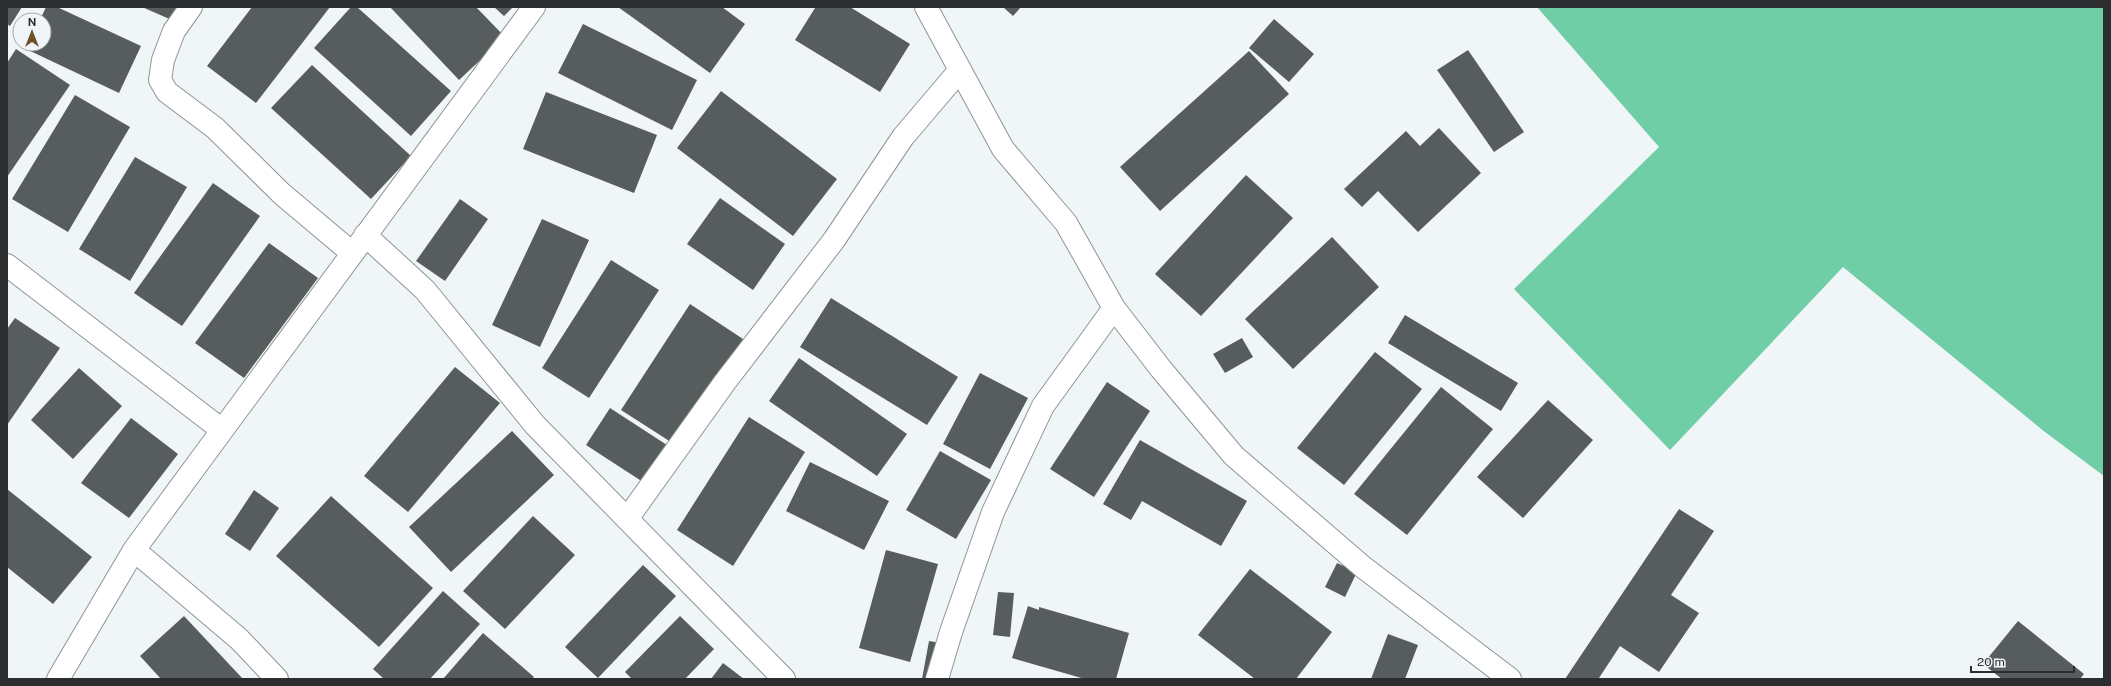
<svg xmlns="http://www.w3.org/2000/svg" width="2111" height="686" viewBox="0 0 2111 686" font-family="'Public Sans',sans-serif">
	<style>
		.forest { fill: #6fcea6 }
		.building { fill: #575c5c }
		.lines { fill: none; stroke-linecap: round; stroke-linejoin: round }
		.minor-casing { stroke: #8f9496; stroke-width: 24 }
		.minor { stroke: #fff; stroke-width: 22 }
	</style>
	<rect width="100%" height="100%" fill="#f0f5f7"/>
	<!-- forest -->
	<path class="forest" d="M1537,7H2104V476L2045,432L1843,267L1670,450L1514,289L1659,147Z"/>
	<!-- building -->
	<path class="building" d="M7,7H22L10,26L7,24Z
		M46,7H57L141,46L119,93L26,49L29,44H44V20H40Z
		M142,7H189L181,24Z
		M252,7H330L256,103L207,66Z
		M351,7H357L451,91L411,136L314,48Z
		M390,7H476L505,37L459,80Z
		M494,7H513L504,16Z
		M618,7H722L745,24L710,73Z
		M813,7H850L910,44L880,92L795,40L815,8Z
		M1003,7H1021L1013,16Z
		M1274,19L1314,54L1289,82L1249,48Z
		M583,24L697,80L672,130L558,73Z
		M16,49L70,85L7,177V63Z
		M1468,50L1524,132L1494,152L1437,70Z
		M1249,51L1289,94L1160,211L1120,167Z
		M312,65L411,156L371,199L271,108Z
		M721,91L837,179L793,236L677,148Z
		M546,92L657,135L634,193L523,149Z
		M75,95L130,127L68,232L12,199Z
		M1439,128L1481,173L1418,232L1378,191L1362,207L1344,189L1406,131L1420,146Z
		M135,157L187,187L130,281L79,249Z
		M1246,175L1293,218L1201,316L1155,274Z
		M213,183L260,216L182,326L134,293Z
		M720,198L785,244L753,290L687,244Z
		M460,199L488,219L445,281L416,261Z
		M542,219L589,240L540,347L492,325Z
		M1332,237L1379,287L1293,369L1245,319Z
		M269,243L318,278L244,378L195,343Z
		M611,260L659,290L589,398L542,368Z
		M831,298L958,377L927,425L800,347Z
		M690,304L743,339L674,444L621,410Z
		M1405,315L1518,383L1501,411L1388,343Z
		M15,318L60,348L7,425V329Z
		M1242,338L1253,357L1225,373L1213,354Z
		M1375,352L1422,389L1344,485L1297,448Z
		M799,358L907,434L877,476L769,401Z
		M455,367L500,403L408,512L364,476Z
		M79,368L122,406L73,459L31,420Z
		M980,373L1028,398L990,469L943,444Z
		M1107,382L1150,411L1094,497L1050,469Z
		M1441,387L1493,429L1407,535L1354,494Z
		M1548,400L1593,440L1523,518L1477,477Z
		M610,408L670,447L646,484L586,445Z
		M749,417L805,452L733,566L677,530Z
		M131,418L178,454L129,518L81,483Z
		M512,431L554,475L451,572L409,527Z
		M1140,440L1247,501L1221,546L1142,501L1131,520L1103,504Z
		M940,451L991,480L956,539L906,510Z
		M810,462L889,501L864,550L786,511Z
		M7,489L92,557L53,604L7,567Z
		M254,490L279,508L250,551L225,534Z
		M331,496L433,588L379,647L276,556Z
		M1679,509L1714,531L1671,595L1699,613L1659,672L1620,646L1599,678L1601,679H1565Z
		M533,516L575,555L505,629L463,591Z
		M886,550L938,564L910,662L859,648Z
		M1337,563L1357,572L1345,597L1325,587Z
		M643,565L676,596L598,678L565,647Z
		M1250,569L1332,632L1296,679H1255L1198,635Z
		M443,591L480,624L430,679H384L373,669Z
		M998,592L1014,593L1010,637L993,635Z
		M1028,606L1039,610V607L1129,633L1116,679H1085L1012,658Z
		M184,616L243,679H161L140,656Z
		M680,616L714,649L685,679H632L625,672Z
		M2018,621L2084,674L2080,679H2002L1983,664Z
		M483,633L534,677L532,679H443Z
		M1388,634L1418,645L1405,679H1371Z
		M929,641L952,645L946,679H922Z
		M723,663L744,679H711Z"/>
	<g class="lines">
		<!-- minor casing -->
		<g class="minor-casing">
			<path id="minor" d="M191,7L174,31L163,60L160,80L167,92L215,128L282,194L352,253
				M926,7L1003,149L1066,223L1114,308L1161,369L1234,456L1363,567L1510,679
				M365,235L425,290L535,425L784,679
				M7,265L222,430
				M627,519L725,382L834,240L903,137L960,70
				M134,550L239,639L277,679
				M58,679L134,550L534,7
				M937,679L951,632L993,512L1043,406L1114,308"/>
		</g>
		<!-- minor -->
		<use href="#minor" class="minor"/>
	</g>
	<!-- border -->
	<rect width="2111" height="686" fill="none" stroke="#2b2d2e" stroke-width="16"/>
	<!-- north arrow -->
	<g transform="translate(32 32)"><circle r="19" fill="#f0f5f7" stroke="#a1a5a7"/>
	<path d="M0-3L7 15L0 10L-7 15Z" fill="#725128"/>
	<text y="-6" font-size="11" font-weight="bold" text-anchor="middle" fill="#2b2d2e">N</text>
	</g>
	<!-- scale -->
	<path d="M1971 666v6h103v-6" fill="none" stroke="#2b2d2e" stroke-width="2"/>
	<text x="1977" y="666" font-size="12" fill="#2b2d2e" stroke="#f0f5f7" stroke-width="3" paint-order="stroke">20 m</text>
</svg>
